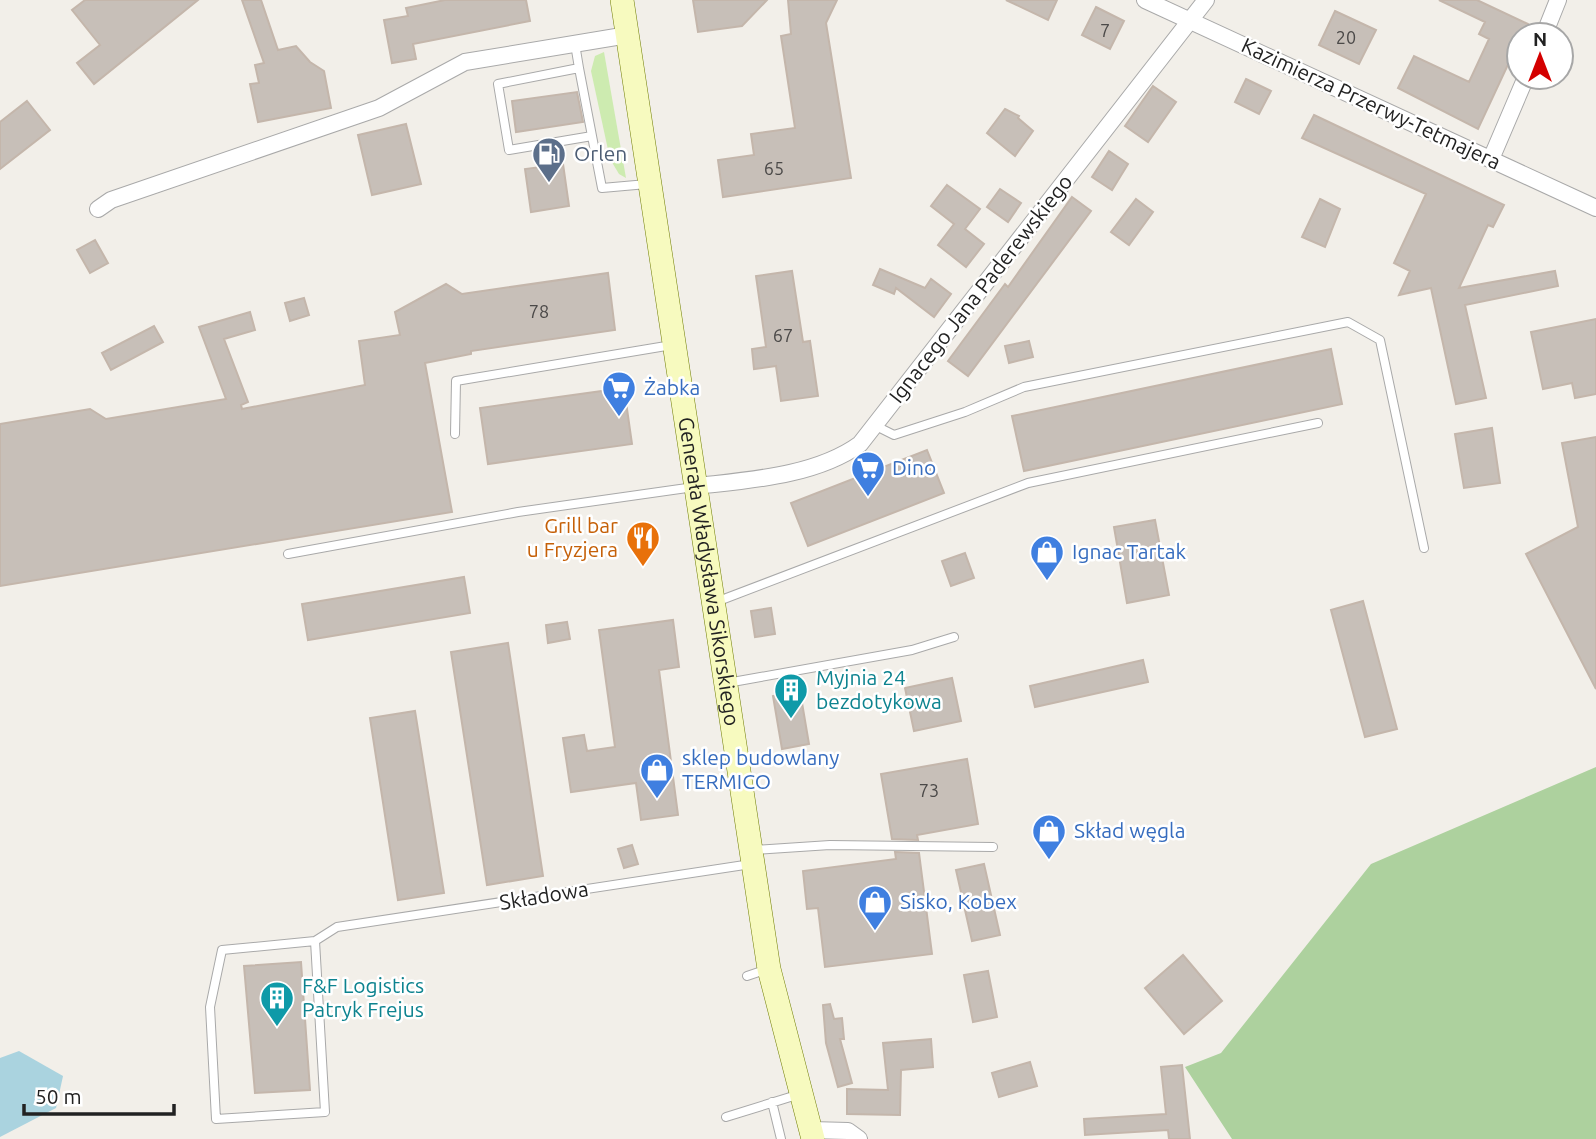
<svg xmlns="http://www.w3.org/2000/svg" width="1596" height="1139" viewBox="0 0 1596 1139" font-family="Ubuntu,sans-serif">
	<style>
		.grass { fill: #cdebb0 }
		.forest { fill: #add19e }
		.water { fill: #aad3df }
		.building { fill: #c7bfb8; stroke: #c4b6ab; stroke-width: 2 }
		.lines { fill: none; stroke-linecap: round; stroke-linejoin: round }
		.service-casing { stroke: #a9a9a9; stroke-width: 10 }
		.minor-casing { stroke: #a9a9a9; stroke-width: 18 }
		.secondary-casing { stroke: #707d05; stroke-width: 24 }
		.service { stroke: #fff; stroke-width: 8 }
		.minor { stroke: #fff; stroke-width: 16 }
		.secondary { stroke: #f7fabf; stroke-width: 23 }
		.labels { text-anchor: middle; stroke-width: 5; stroke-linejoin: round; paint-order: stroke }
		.number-label { font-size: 18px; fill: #4b4948 }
		.street-label { font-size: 21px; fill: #222; stroke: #fff }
		.service-label { font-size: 21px; fill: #4e5e75; stroke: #fff; text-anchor: start }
		.shop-label { font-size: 21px; fill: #366cbe; stroke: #fff; text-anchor: start }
		.food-label { font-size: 21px; fill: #c56008; stroke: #fff; text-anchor: end }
		.culture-label { font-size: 21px; fill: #0d838f; stroke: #fff; text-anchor: start }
	</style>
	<rect width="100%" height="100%" fill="#f2efe9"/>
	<!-- grass -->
	<path class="grass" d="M604,52L626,178L619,174L610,159L591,71L595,56Z"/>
	<!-- forest -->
	<path class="forest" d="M1596,767V1139H1232L1185,1067L1221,1053L1371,864Z"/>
	<!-- water -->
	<path class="water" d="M19,1051L63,1076L56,1108L0,1137V1058Z"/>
	<!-- building -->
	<path class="building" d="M85,0H198L94,84L77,63L100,45L72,10Z
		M242,0H261L278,50L296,46L310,62L324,71L331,108L258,122L250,84L259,83L255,65L264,63Z
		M445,0H526L530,21L413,44L416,59L392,63L384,20L408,16L406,8Z
		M693,0H767L742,26L698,32Z
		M788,0H837L826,23L851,178L723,197L718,160L754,155L751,134L795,128L781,36L791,34Z
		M1006,0H1057L1048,20Z
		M1439,0H1477L1528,24L1522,35H1519V41L1478,129L1398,88L1414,56L1469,82L1489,39L1479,34L1485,22Z
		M1096,7L1124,21L1110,49L1082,35Z
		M1335,11L1376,30L1359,64L1319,45Z
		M1246,79L1271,91L1259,114L1235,102Z
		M1153,86L1176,102L1148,142L1125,126Z
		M577,92L583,122L516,132L512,101Z
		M27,101L50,130L0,169V122Z
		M1005,109L1019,116L1018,118L1033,131L1015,156L987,133Z
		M1314,115L1504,205L1493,227L1488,225L1459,288L1555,271L1558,286L1465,305L1486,398L1456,404L1431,288L1399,295L1410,271L1394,263L1426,194L1302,138Z
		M406,124L421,184L372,195L358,135Z
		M1109,151L1128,164L1112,190L1092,177Z
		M563,164L569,206L531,212L525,169Z
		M947,185L980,209L965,229L984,244L966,267L938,245L954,224L931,206Z
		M1000,189L1021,203L1008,222L987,207Z
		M1072,197L1091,211L968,376L948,361L1005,284L1008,287Z
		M1136,199L1153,212L1129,245L1111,232Z
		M1320,199L1340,209L1325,247L1302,237Z
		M95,240L108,263L90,273L77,250Z
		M880,269L925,288L931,279L951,294L934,317L896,288L894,294L873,285Z
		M792,271L803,342L810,341L818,396L781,401L776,366L754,369L752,349L766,347L756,276Z
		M608,273L615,330L471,351V354L425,363L452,512L0,586V424L90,409L106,419L226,399L199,327L250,312L255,330L224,339L248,402L241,405L242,409L365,385L359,341L400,335L395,312L446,284L462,294Z
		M304,298L309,315L290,321L285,303Z
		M1596,319V394L1575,398L1572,383L1543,389L1531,332Z
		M154,326L163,342L111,370L102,353Z
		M1029,341L1033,357L1009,363L1005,346Z
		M1331,349L1342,404L1024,471L1012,416Z
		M624,388L632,444L488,464L480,408Z
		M1492,428L1500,483L1464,488L1455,434Z
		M1596,437V689L1526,554L1578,527L1562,443Z
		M927,450L944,493L808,546L791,503Z
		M1155,520L1169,595L1127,603L1114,527Z
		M965,553L974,578L951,586L942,561Z
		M464,577L470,613L308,640L302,604Z
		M1363,601L1397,729L1365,737L1331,610Z
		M771,608L775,634L755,637L751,611Z
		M673,620L679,667L659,670L678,815L641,820L636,783L571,792L563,738L584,735L587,751L615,747L599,630Z
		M567,622L570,639L548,643L546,625Z
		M508,643L543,876L487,885L451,652Z
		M1143,660L1148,682L1035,707L1030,686Z
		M952,678L961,721L914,731L905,688Z
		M800,691L809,744L782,749L773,696Z
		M415,711L444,893L398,900L370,718Z
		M967,759L978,824L917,835L918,840L892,839L881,774Z
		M632,845L638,864L624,868L618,849Z
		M895,852L919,853L932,954L825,967L818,908L807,909L803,871L896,859Z
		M984,864L1000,935L972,941L956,870Z
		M1183,955L1222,1001L1184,1034L1145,988Z
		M301,962L310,1090L255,1093L244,966Z
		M988,971L997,1017L973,1022L964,975Z
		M830,1004L834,1019L842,1018L844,1039H840L852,1083L838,1087L826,1043L823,1005Z
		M931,1039L933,1067L901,1070L900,1115L847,1114V1089L888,1090L883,1043Z
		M1030,1062L1037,1086L999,1097L992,1073Z
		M1182,1065L1190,1139H1169L1168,1130L1085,1135L1084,1119L1166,1114L1161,1067Z"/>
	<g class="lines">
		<!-- service casing -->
		<g class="service-casing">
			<path id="service" d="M575,44L579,68L498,84L509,150L592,136L602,188L647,184
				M579,68L592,136
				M876,426L894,435L965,412L1024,387L1348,322L1380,340L1424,548
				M455,434L456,381L672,345
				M288,554L518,512L694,487
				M716,602L1028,483L1318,423
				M727,683L912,650L954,637
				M754,850L830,845L993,847
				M315,941L222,950L210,1007L216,1119L325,1112L315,941L337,927L751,864
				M747,976L768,969
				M772,1102L781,1139
				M726,1117L800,1094"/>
		</g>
		<!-- minor casing -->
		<g class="minor-casing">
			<path id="minor" d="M1145,0L1596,208
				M1544,35L1558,0
				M1491,159L1526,77
				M98,209L111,200L379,108L465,62L628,35
				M697,486C749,480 816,476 860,444L1206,0
				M811,1130L848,1131L859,1139"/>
		</g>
		<!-- secondary casing -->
		<g class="secondary-casing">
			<g id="secondary">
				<path id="s1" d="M622,0L769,969L813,1139"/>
			</g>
		</g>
		<!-- service -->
		<use href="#service" class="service"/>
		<!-- minor -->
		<use href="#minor" class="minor"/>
		<!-- secondary -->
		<use href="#secondary" class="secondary"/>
	</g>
	<!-- icons -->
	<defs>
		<g id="fuel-pin" transform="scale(1.75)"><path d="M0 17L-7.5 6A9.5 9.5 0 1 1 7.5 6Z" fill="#5c6f8a" stroke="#fff"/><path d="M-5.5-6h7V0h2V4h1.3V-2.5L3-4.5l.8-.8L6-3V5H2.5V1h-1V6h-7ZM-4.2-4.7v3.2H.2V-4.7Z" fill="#fff"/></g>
		<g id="supermarket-pin" transform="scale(1.75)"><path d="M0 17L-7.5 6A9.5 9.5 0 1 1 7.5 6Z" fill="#3f7fe0" stroke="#fff"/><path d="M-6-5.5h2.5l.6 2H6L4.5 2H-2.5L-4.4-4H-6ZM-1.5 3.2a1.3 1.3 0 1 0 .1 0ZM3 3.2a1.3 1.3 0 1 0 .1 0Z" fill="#fff"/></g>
		<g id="restaurant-pin" transform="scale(1.75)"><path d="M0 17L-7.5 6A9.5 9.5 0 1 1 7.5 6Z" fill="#e8710a" stroke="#fff"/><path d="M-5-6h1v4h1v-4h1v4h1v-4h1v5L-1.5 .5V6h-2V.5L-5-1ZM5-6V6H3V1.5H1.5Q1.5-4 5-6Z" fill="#fff"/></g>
		<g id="shop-pin" transform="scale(1.75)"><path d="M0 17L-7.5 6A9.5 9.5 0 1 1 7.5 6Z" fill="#3f7fe0" stroke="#fff"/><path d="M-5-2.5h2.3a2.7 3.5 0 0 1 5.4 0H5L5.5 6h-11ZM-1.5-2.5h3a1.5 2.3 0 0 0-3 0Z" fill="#fff"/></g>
		<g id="building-pin" transform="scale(1.75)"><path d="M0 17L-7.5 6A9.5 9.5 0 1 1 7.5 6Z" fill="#0f9aa8" stroke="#fff"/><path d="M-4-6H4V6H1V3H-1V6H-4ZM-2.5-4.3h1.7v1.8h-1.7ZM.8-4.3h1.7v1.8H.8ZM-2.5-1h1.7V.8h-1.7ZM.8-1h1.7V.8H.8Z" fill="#fff"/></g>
	</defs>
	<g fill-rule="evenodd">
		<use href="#fuel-pin" x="549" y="154"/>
		<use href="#supermarket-pin" x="619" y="388"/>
		<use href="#supermarket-pin" x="868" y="468"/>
		<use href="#restaurant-pin" x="643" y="538"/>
		<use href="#shop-pin" x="1047" y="552"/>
		<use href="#building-pin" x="791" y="690"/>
		<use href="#shop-pin" x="657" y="770"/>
		<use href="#shop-pin" x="1049" y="831"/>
		<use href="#shop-pin" x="875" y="902"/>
		<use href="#building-pin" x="277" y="998"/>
	</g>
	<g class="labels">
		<!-- number labels -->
		<g class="number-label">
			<text x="1105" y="37">7</text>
			<text x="1346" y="44">20</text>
			<text x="774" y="175">65</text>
			<text x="539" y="318">78</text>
			<text x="783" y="342">67</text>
			<text x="929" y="797">73</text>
		</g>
		<!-- street labels -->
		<g class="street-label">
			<text transform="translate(1371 104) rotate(25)" y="7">Kazimierza Przerwy-Tetmajera</text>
			<text transform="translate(981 289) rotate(-52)" y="7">Ignacego Jana Paderewskiego</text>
			<text dy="7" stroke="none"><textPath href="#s1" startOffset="578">Generała Władysława Sikorskiego</textPath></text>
			<text transform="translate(544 896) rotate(-9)" y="7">Składowa</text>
		</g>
		<!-- service labels -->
		<g class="service-label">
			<text x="574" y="161">Orlen</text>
		</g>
		<!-- shop labels -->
		<g class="shop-label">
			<text x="644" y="395">Żabka</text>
			<text x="892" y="475">Dino</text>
			<text x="1072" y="559">Ignac Tartak</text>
			<text x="682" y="765">sklep budowlany<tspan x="682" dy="24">TERMICO</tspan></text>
			<text x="1074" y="838">Skład węgla</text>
			<text x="900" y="909">Sisko, Kobex</text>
		</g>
		<!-- food labels -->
		<g class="food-label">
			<text x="618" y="533">Grill bar<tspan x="618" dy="24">u Fryzjera</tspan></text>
		</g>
		<!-- culture labels -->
		<g class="culture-label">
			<text x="816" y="685">Myjnia 24<tspan x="816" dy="24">bezdotykowa</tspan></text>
			<text x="302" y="993">F&amp;F Logistics<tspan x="302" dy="24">Patryk Frejus</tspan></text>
		</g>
	</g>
	<!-- north arrow -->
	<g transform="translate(1540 56)"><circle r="33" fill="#ffffff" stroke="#a7a7a7" stroke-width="2"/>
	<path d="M0-5L12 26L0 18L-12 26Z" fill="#d40000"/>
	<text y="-10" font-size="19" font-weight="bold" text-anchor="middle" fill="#222222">N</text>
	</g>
	<!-- scale -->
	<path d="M24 1104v10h150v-10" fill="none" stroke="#222222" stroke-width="3.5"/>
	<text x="35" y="1104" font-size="21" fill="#222222" stroke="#ffffff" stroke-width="5" paint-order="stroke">50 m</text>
</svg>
